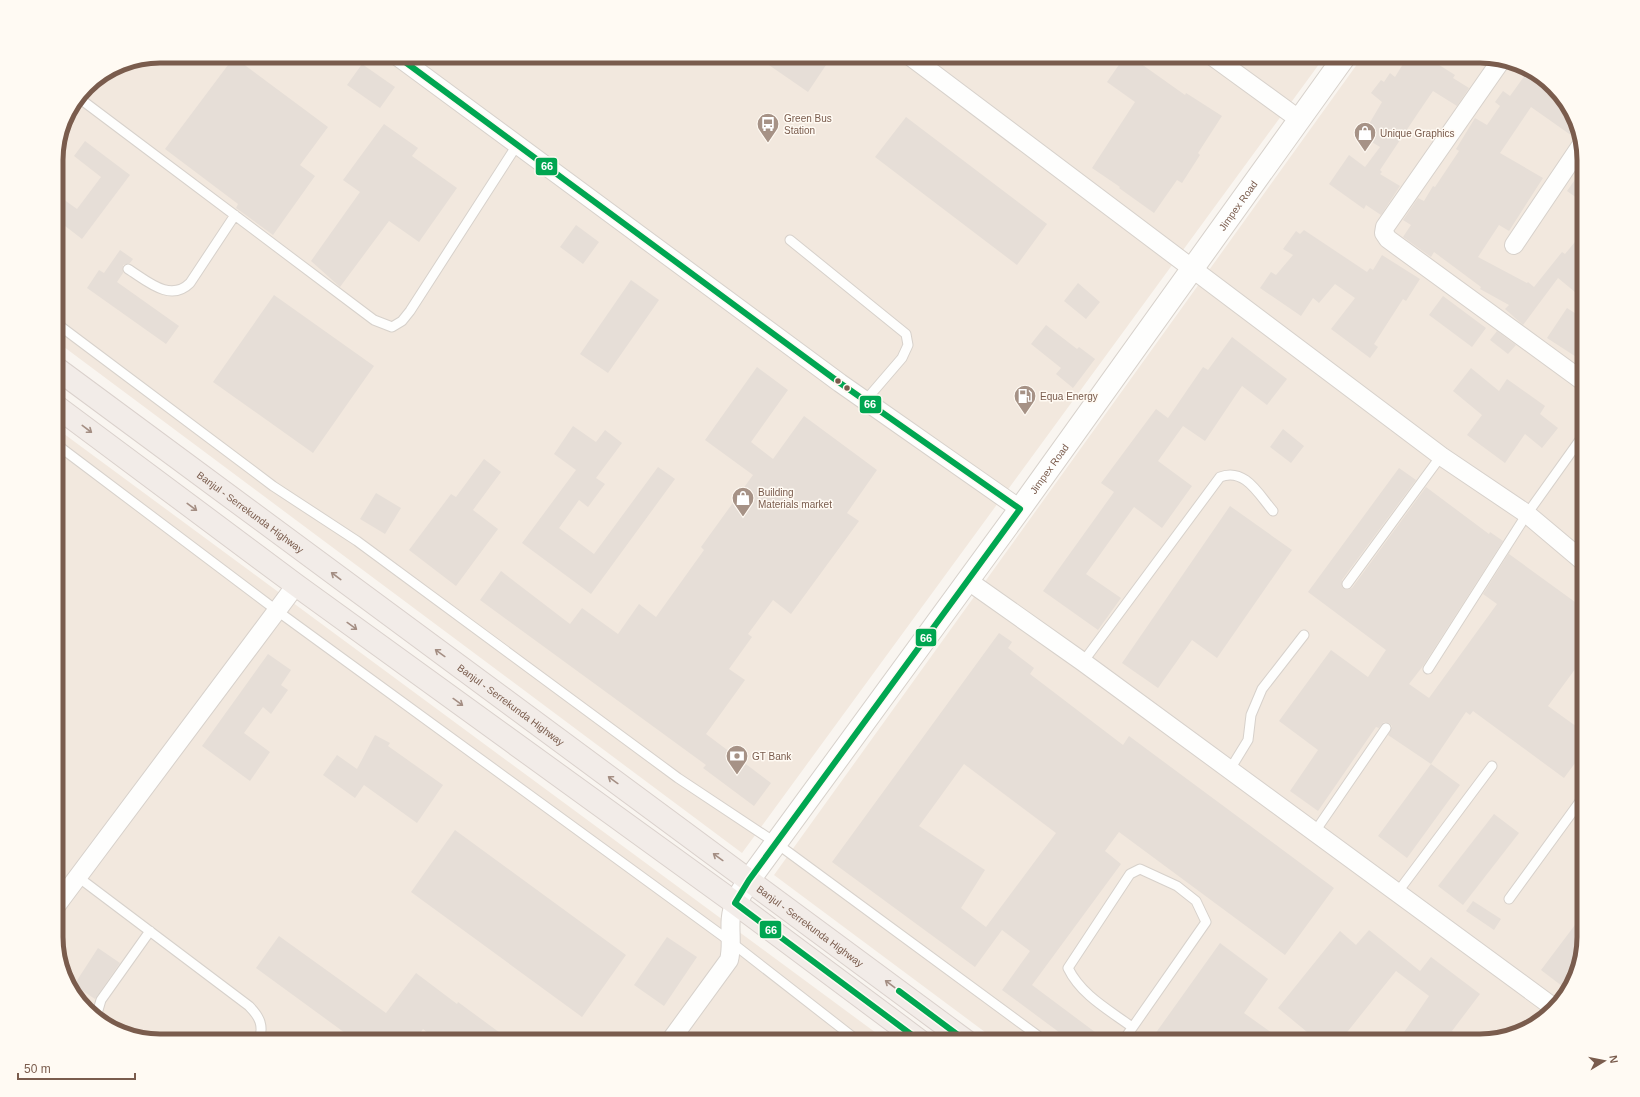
<svg xmlns="http://www.w3.org/2000/svg" width="1640" height="1097" viewBox="0 0 1640 1097" font-family="Arial,sans-serif">
	<style>
		.residential { fill: #f2e8de }
		.building { fill: #e6ded7; fill-rule: evenodd }
		.lines { fill: none; stroke-linecap: round; stroke-linejoin: round }
		.service-casing { stroke: #d7d1cb; stroke-width: 11 }
		.minor-casing { stroke: #d7d1cb; stroke-width: 20 }
		.tertiary-casing { stroke: #d7d1cb; stroke-width: 24 }
		.trunk-casing { stroke: #dad1cc; stroke-width: 24 }
		.service { stroke: #fefefd; stroke-width: 9 }
		.minor { stroke: #fefefd; stroke-width: 18 }
		.tertiary { stroke: #fefefd; stroke-width: 22 }
		.trunk { stroke: #f2ece8; stroke-width: 22 }
		.bus-1-casing { stroke: #fffaf3; stroke-width: 9 }
		.bus-1 { stroke: #00a651; stroke-width: 6 }
		.oneway { stroke: #a48e83 }
		.bus-dot { fill: #7a5c4d; stroke: #fffaf3; stroke-width: 1.5 }
		.labels { text-anchor: middle; stroke-width: 3; stroke-linejoin: round; paint-order: stroke }
		.poi-label { font-size: 10px; fill: #7a5c4d; stroke: #fffaf3; text-anchor: start }
		.street-label { font-size: 10px; fill: #7a5c4d; stroke: #fffaf3 }
		.rim { fill: none; stroke: #7a5c4d; stroke-width: 5 }
		.line-badge { stroke: #fffaf3; stroke-width: 1.5 }
		.badge-label { font-size: 11px; text-anchor: middle; font-weight: bold; fill: #fff }
	</style>
	<rect width="100%" height="100%" fill="#f9f5f0"/>
	<!-- residential -->
	<path class="residential" d="M160,56H1325L742,853L56,341V154L64,120L87,86L120,64Z
		M1363,56H1480L1538,73L1570,108L1584,160V937L1567,995L1532,1027L1480,1041H997L774,875Z
		M56,428L887,1041H160L102,1024L70,989L56,943Z"/>
	<!-- building -->
	<path class="building" d="M756,56H832L808,92Z
		M1125,56H1130L1185,95L1186,93L1222,116L1198,153L1200,155L1182,183L1177,180L1154,213L1119,188L1120,187L1092,168L1135,102L1107,82Z
		M1408,56H1425L1455,75L1453,78L1469,88L1457,106L1433,91L1418,113L1380,170L1382,172L1380,174L1400,186L1381,215L1366,205L1364,209L1329,184L1349,155L1365,167L1380,147L1362,136L1382,102L1371,93L1381,80L1384,82L1390,73L1395,77Z
		M234,57L328,127L300,165L315,176L273,235L236,208L238,204L165,149Z
		M362,64L395,87L380,108L347,85Z
		M1528,71L1540,76L1570,108L1578,137L1575,138L1531,107L1500,153L1543,178L1509,231L1499,225L1478,257L1527,283L1528,282L1534,287L1562,252L1565,254L1584,231V281L1575,292L1558,278L1523,325L1505,309L1509,305L1480,289L1481,287L1434,252L1431,257L1403,237L1411,225L1403,220L1418,198L1424,201L1433,186L1435,187L1459,151L1456,149L1475,118L1487,125L1500,106L1495,102L1503,91L1510,96Z
		M906,117L1047,224L1017,265L875,157Z
		M384,124L418,148L412,156L457,188L419,242L389,221L340,287L311,261L360,192L343,180Z
		M85,141L130,175L82,239L56,219V194L77,209L101,177L74,156Z
		M1584,167V203L1567,191Z
		M576,225L599,242L583,264L560,247Z
		M1304,230L1367,272L1370,268L1373,270L1382,255L1420,279L1406,301L1403,299L1374,344L1378,347L1370,358L1331,329L1355,298L1335,284L1319,303L1313,298L1301,316L1260,288L1271,272L1276,275L1293,255L1283,249L1296,231L1300,234Z
		M120,250L133,259L130,263L123,265V273L117,282L179,326L166,344L87,288L99,270L104,273Z
		M631,280L659,300L608,373L580,354Z
		M1078,283L1100,302L1086,319L1064,301Z
		M274,295L374,366L313,453L213,382Z
		M1443,296L1486,328L1472,347L1429,315Z
		M1567,308L1584,319V362L1547,338Z
		M1046,325L1077,349L1079,347L1095,359L1073,388L1056,374L1061,368L1031,344Z
		M1497,331L1516,345L1508,354L1490,340Z
		M1232,337L1287,379L1267,405L1242,386L1205,441L1183,426L1158,461L1192,486L1162,528L1134,507L1086,574L1121,598L1098,630L1043,591L1114,492L1101,483L1156,409L1168,418L1203,367L1208,370Z
		M757,367L788,390L751,442L773,459L804,416L877,470L847,513L859,521L791,614L773,600L748,634L752,637L729,669L745,680L706,734L771,783L754,806L703,768L706,765L480,600L501,571L570,624L582,608L618,634L639,604L656,617L704,550L701,547L753,475L705,440Z
		M1471,368L1499,391L1507,379L1545,406L1540,414L1558,428L1542,448L1525,434L1505,463L1467,435L1482,415L1453,391Z
		M573,426L596,442L605,430L622,443L596,478L605,484L588,507L579,500L559,528L594,554L658,467L675,479L591,594L522,543L576,470L554,454Z
		M1283,429L1304,446L1291,463L1270,447Z
		M484,459L501,472L473,510L498,529L456,586L409,550L451,494L456,497Z
		M1399,468L1416,480L1342,580V587L1347,590L1352,588L1426,487L1489,534L1490,532L1503,541L1423,666L1409,684L1429,698L1497,604L1483,594L1512,548L1509,554L1575,602L1584,589V657L1548,706L1584,732V751L1564,778L1473,711L1470,715L1466,712L1431,764L1388,735L1392,726L1389,723L1384,722L1379,728L1376,727L1318,811L1290,791L1318,750L1279,721L1331,650L1368,677L1386,650L1308,592Z
		M376,493L401,508L385,534L360,519Z
		M1230,506L1292,550L1217,658L1192,640L1158,688L1122,663Z
		M999,633L1012,642L1008,648L1034,668L1030,674L1123,745L1129,736L1334,888L1285,955L1119,832L1105,851L1121,864L1032,985L1107,1041H1071L1002,990L1030,951L1002,930L975,967L832,862ZM964,764L1056,833L986,927L961,908L985,870L919,826Z
		M268,654L291,670L281,685L288,690L271,714L263,707L244,733L270,752L250,781L202,746Z
		M375,735L390,743L388,746L443,785L417,823L364,785L355,798L323,775L337,755L357,769Z
		M1431,764L1460,785L1407,858L1378,836Z
		M1494,814L1519,833L1463,905L1438,886Z
		M455,830L626,955L582,1017L411,892Z
		M1473,901L1501,919L1494,930L1466,911Z
		M1584,913V937L1574,970L1562,986L1541,970Z
		M1369,930L1420,971L1431,957L1480,994L1452,1031L1467,1041H1398L1429,996L1396,971L1340,1041H1318L1278,1008L1340,931L1356,945Z
		M279,936L386,1013L416,973L457,1004L458,1002L511,1041H438L423,1029L414,1041H356L256,968Z
		M667,937L697,957L664,1006L634,985Z
		M1220,943L1268,979L1244,1013L1283,1041H1150Z
		M98,948L120,963L95,999L74,985Z"/>
	<g class="lines">
		<!-- service casing -->
		<g class="service-casing">
			<path id="service" d="M79,98L374,320L392,327L402,321L410,311L517,145
				M790,240L906,334L908,345L902,358L865,401
				M128,269C146,280 170,303 190,283L235,215
				M56,323L273,486L357,541L678,778L776,843L1045,1041
				M56,444L276,610L731,942L858,1041
				M1347,584L1441,456
				M1083,662L1220,477C1245,467 1259,495 1273,511
				M1428,669L1527,514L1582,437
				M1229,771L1248,740L1251,715L1262,689L1304,635
				M1314,833L1386,728
				M78,877L249,1006C260,1017 264,1026 259,1041
				M1397,893L1492,766
				M1509,899L1584,796
				M96,1017L101,1000L150,931
				M1123,1041L1206,922L1196,901L1177,886L1140,869L1130,874L1068,968C1081,995 1109,1010 1132,1027"/>
		</g>
		<!-- minor casing -->
		<g class="minor-casing">
			<path id="minor" d="M397,56L840,383L1020,509
				M910,56L1441,456L1527,514L1584,562
				M1212,56L1300,120
				M1500,62L1385,227L1384,233L1388,239L1584,382
				M1514,245L1580,147
				M967,580L1083,662L1553,1007
				M56,906L296,585
				M670,1041L729,960C734,941 726,920 735,903"/>
		</g>
		<!-- tertiary casing -->
		<g class="tertiary-casing">
			<g id="tertiary">
				<path id="s1" d="M735,903L749,880L1020,509L1345,56"/>
			</g>
		</g>
		<!-- trunk casing -->
		<g class="trunk-casing">
			<g id="trunk">
				<path id="s2" d="M56,368L966,1041"/>
				<path d="M56,406L296,585L735,903L920,1041"/>
			</g>
		</g>
		<!-- service -->
		<use href="#service" class="service"/>
		<!-- minor -->
		<use href="#minor" class="minor"/>
		<!-- tertiary -->
		<use href="#tertiary" class="tertiary"/>
		<!-- trunk -->
		<use href="#trunk" class="trunk"/>
		<!-- bus-1 casing -->
		<g class="bus-1-casing">
			<path id="bus-1" d="M397,56L840,383L1020,509L749,880L735,903L920,1041
				M899,991L966,1041"/>
		</g>
		<!-- bus-1 -->
		<use href="#bus-1" class="bus-1"/>
	</g>
	<!-- one-way arrows -->
	<defs><path id="oneway-shaft" d="M-6 0H5M1.5-3L5.5 0L1.5 3" fill="none" stroke-width="1.6" stroke-linecap="round" stroke-linejoin="round"/></defs>
	<g class="oneway">
		<use href="#oneway-shaft" transform="translate(87 429) rotate(37)"/>
		<use href="#oneway-shaft" transform="translate(192 507) rotate(37)"/>
		<use href="#oneway-shaft" transform="translate(336 576) rotate(-143)"/>
		<use href="#oneway-shaft" transform="translate(352 626) rotate(36)"/>
		<use href="#oneway-shaft" transform="translate(440 653) rotate(-144)"/>
		<use href="#oneway-shaft" transform="translate(458 702) rotate(36)"/>
		<use href="#oneway-shaft" transform="translate(613 780) rotate(-144)"/>
		<use href="#oneway-shaft" transform="translate(718 857) rotate(-144)"/>
		<use href="#oneway-shaft" transform="translate(890 984) rotate(-143)"/>
	</g>
	<!-- icons -->
	<defs>
		<g id="bus-pin" transform="scale(1.15)"><path d="M0 17L-7.5 6A9.5 9.5 0 1 1 7.5 6Z" fill="#a69286" stroke="#fffaf3"/><path d="M-5-6H5V4H4V6H2V4H-2V6H-4V4H-5ZM-3.5-4V0h7V-4ZM-3.5 1.2v1.5H-2V1.2ZM2 1.2v1.5H3.5V1.2Z" fill="#fff"/></g>
		<g id="shop-pin" transform="scale(1.15)"><path d="M0 17L-7.5 6A9.5 9.5 0 1 1 7.5 6Z" fill="#a69286" stroke="#fffaf3"/><path d="M-5-2.5h2.3a2.7 3.5 0 0 1 5.4 0H5L5.5 6h-11ZM-1.5-2.5h3a1.5 2.3 0 0 0-3 0Z" fill="#fff"/></g>
		<g id="fuel-pin" transform="scale(1.15)"><path d="M0 17L-7.5 6A9.5 9.5 0 1 1 7.5 6Z" fill="#a69286" stroke="#fffaf3"/><path d="M-5.5-6h7V0h2V4h1.3V-2.5L3-4.5l.8-.8L6-3V5H2.5V1h-1V6h-7ZM-4.2-4.7v3.2H.2V-4.7Z" fill="#fff"/></g>
		<g id="bank-pin" transform="scale(1.15)"><path d="M0 17L-7.5 6A9.5 9.5 0 1 1 7.5 6Z" fill="#a69286" stroke="#fffaf3"/><path d="M-6-4H6V4H-6ZM0-2.3a2.3 2.3 0 1 0 0 4.6a2.3 2.3 0 1 0 0-4.6Z" fill="#fff"/></g>
	</defs>
	<g fill-rule="evenodd">
		<use href="#bus-pin" x="768" y="124"/>
		<use href="#shop-pin" x="1365" y="133"/>
		<use href="#fuel-pin" x="1025" y="396"/>
		<use href="#shop-pin" x="743" y="498"/>
		<use href="#bank-pin" x="737" y="756"/>
	</g>
	<!-- markers -->
	<g class="bus-dot">
		<circle cx="838" cy="381" r="3.5"/>
		<circle cx="847" cy="388" r="3.5"/>
	</g>
	<g class="labels">
		<!-- poi labels -->
		<g class="poi-label">
			<text x="784" y="122">Green Bus<tspan x="784" dy="12">Station</tspan></text>
			<text x="1380" y="137">Unique Graphics</text>
			<text x="1040" y="400">Equa Energy</text>
			<text x="758" y="496">Building<tspan x="758" dy="12">Materials market</tspan></text>
			<text x="752" y="760">GT Bank</text>
		</g>
		<!-- street labels -->
		<g class="street-label">
			<text dy="4" stroke="none"><textPath href="#s1" startOffset="860">Jimpex Road</textPath></text>
			<text dy="4" stroke="none"><textPath href="#s1" startOffset="536">Jimpex Road</textPath></text>
			<text dy="4" stroke="none"><textPath href="#s2" startOffset="242">Banjul - Serrekunda Highway</textPath></text>
			<text dy="4" stroke="none"><textPath href="#s2" startOffset="566">Banjul - Serrekunda Highway</textPath></text>
			<text dy="4" stroke="none"><textPath href="#s2" startOffset="938">Banjul - Serrekunda Highway</textPath></text>
		</g>
	</g>
	<!-- crop -->
	<path d="M0 0H1640V1097H0ZM160 63H1480A97 97 0 0 1 1577 160V937A97 97 0 0 1 1480 1034H160A97 97 0 0 1 63 937V160A97 97 0 0 1 160 63Z" fill="#fffaf3" fill-rule="evenodd"/>
	<path class="rim" d="M160 63H1480A97 97 0 0 1 1577 160V937A97 97 0 0 1 1480 1034H160A97 97 0 0 1 63 937V160A97 97 0 0 1 160 63Z"/>
	<g class="line-badge">
		<rect x="535" y="157" width="23" height="19" rx="4" fill="#00a651"/>
		<rect x="859" y="395" width="23" height="19" rx="4" fill="#00a651"/>
		<rect x="915" y="628" width="22" height="19" rx="4" fill="#00a651"/>
		<rect x="759" y="920" width="23" height="19" rx="4" fill="#00a651"/>
	</g>
	<g class="badge-label">
		<text x="547" y="170">66</text>
		<text x="870" y="408">66</text>
		<text x="926" y="642">66</text>
		<text x="771" y="934">66</text>
	</g>
	<!-- north arrow -->
	<g transform="translate(1604 1061) rotate(80)" stroke="#fffaf3" stroke-width="3" paint-order="stroke">
	<path d="M0-3L7 15L0 10L-7 15Z" fill="#7a5c4d"/>
	<text y="-6" font-size="11" font-weight="bold" text-anchor="middle" fill="#7a5c4d">N</text>
	</g>
	<!-- scale -->
	<path d="M18 1073v6h117v-6" fill="none" stroke="#7a5c4d" stroke-width="2"/>
	<text x="24" y="1073" font-size="12" fill="#7a5c4d" stroke="#fffaf3" stroke-width="3" paint-order="stroke">50 m</text>
</svg>
